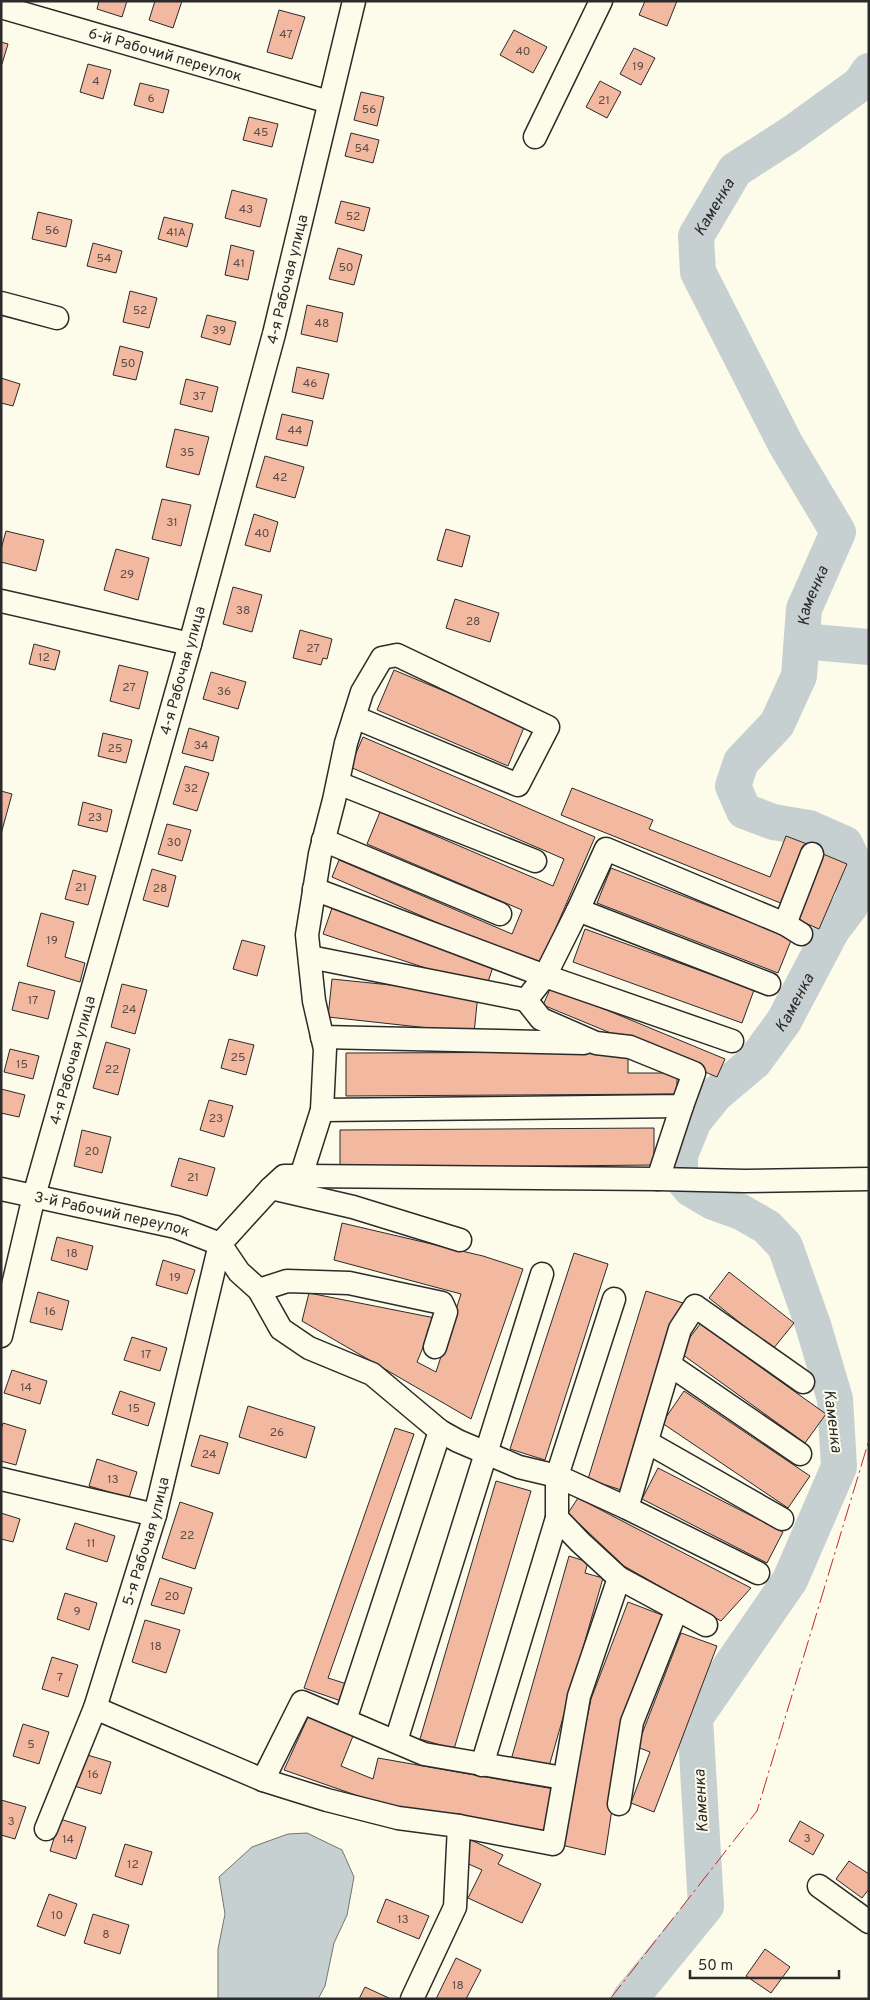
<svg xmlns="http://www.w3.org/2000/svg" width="870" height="2000" viewBox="0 0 870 2000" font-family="Overpass,sans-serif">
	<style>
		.water { fill: #c7d0d0; stroke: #74746e }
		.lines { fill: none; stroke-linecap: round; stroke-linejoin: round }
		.river { stroke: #c7d0d0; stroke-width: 36 }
		.building { fill: #f2b8a0; stroke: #2b2b2b }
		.minor-casing { stroke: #2b2b2b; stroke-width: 25 }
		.minor { stroke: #fdfbea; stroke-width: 22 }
		.power { stroke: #c62828; stroke-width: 1; stroke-dasharray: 18 4 2.5 4; stroke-linecap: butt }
		.labels { text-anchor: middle; stroke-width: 4; stroke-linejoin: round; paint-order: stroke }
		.number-label { font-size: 12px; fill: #5d4e48 }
		.street-label { font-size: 15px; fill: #2b2b2b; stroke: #fdfbea }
		.water-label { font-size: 16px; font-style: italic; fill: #2b2b2b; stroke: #fdfbea }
	</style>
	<rect width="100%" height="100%" fill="#fdfbea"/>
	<!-- water -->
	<path class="water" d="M307,1833L342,1850L354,1877L347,1915L334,1943L325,1986L318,1999H218V1949L225,1914L219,1877L252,1847L288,1834Z"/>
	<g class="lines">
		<!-- river -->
		<g class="river">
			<path d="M802,641L869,647"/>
			<path id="s1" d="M630,1999L706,1906L695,1718L790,1580L839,1467L835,1399L813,1325L785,1246L767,1227L741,1212L713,1202L691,1189L680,1176V1155L694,1121L716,1094L754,1062L784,1021L832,930L851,905L859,873L845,844L809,828L773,822L744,811L733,786L741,762L777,724L799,676L804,609L838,532L785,443L698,272L696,236L735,170L791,134L860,84L869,71"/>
		</g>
	</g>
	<!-- building -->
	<path class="building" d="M99,1H127L122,17L97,9Z
		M155,1H182L173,28L149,20Z
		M645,1H677L667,26L639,15Z
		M279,10L305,17L292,59L267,52Z
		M514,30L547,47L533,73L500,55Z
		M1,42L8,44L2,64H1Z
		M634,48L655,58L641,85L620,74Z
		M88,64L111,70L103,99L80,92Z
		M600,81L621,92L607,118L586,107Z
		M140,83L169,90L163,113L134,105Z
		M361,92L384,97L377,126L354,120Z
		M249,117L278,124L272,147L243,140Z
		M351,133L379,140L373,163L345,156Z
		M232,190L267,199L260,227L225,218Z
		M341,201L370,208L364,231L335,223Z
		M38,212L72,220L66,247L32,239Z
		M164,217L193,224L187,247L158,239Z
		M93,243L122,251L116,273L87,266Z
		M231,245L254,251L248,280L225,275Z
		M338,248L362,255L354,285L329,279Z
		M130,291L157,298L149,328L123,322Z
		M307,305L343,313L337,342L301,334Z
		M207,315L236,322L230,345L201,337Z
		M120,346L143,352L136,380L113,375Z
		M297,367L329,374L323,399L292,392Z
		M1,378L20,384L13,406L1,403Z
		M186,379L218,387L212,412L180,404Z
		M282,414L313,421L307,446L276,439Z
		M175,429L209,437L199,475L166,467Z
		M265,456L304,467L295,498L256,487Z
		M162,499L191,505L181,546L152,539Z
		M254,514L278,522L270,552L245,545Z
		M446,529L470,536L462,567L437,560Z
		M6,531L44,540L36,571L1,562V549Z
		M116,549L149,558L138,600L104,590Z
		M233,587L262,595L252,632L223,624Z
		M455,599L499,613L490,642L446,628Z
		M300,630L332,639L327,659L323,658L321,665L293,658Z
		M34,644L60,651L55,670L29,664Z
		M119,665L148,672L139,709L110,701Z
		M394,670L525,725L508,766L377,710Z
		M211,672L246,682L238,709L203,699Z
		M189,728L219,737L213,761L182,753Z
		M103,733L132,740L126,763L98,756Z
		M363,737L595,837L539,967L332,877L339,860L512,934L522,910L367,844L380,812L553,886L564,859L350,767Z
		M185,766L209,773L197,811L173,804Z
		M572,788L653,820L649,829L770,877L786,836L807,844L783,904L561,815Z
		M1,791L12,794L1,834Z
		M83,802L112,810L107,832L78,825Z
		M167,824L191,830L182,861L158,854Z
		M823,854L847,864L819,929L796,919Z
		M611,868L792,938L778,973L597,903Z
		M152,869L176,876L168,907L143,900Z
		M73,870L96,876L88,905L65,899Z
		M332,908L495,961L486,988L323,934Z
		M41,913L74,922L65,957L85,963L80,982L27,966Z
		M585,929L754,990L742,1023L573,962Z
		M242,940L265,946L257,976L233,969Z
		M332,979L478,994L474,1033L328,1017Z
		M19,982L55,991L48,1019L12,1010Z
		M122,984L147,990L135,1034L111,1027Z
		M551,987L725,1059L717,1077L543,1005Z
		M229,1039L254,1045L246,1075L221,1068Z
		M106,1042L130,1049L118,1095L93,1088Z
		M10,1049L39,1056L33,1079L4,1072Z
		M628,1052V1073H677V1094L346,1096V1053Z
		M1,1089L25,1095L19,1117L1,1113Z
		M209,1100L233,1106L224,1137L200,1130Z
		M654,1128V1165L340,1168V1130Z
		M82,1130L111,1137L102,1173L74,1166Z
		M179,1158L215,1168L207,1196L171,1186Z
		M342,1223L483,1256L523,1269L471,1419L302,1321L309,1293L435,1318L417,1362L436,1372L461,1294L334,1260Z
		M57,1237L93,1246L87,1270L51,1260Z
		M574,1253L608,1264L545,1460L510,1449Z
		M163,1260L195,1270L187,1294L156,1285Z
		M729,1272L794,1323L773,1349L709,1298Z
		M646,1291L683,1303L624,1491L588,1479Z
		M38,1292L69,1301L62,1330L30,1322Z
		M700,1324L826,1414L805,1443L679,1352Z
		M132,1337L167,1348L160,1371L124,1360Z
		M12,1370L47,1381L40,1404L4,1393Z
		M120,1391L155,1403L148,1426L112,1414Z
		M684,1391L810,1476L788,1508L662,1423Z
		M248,1406L315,1427L306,1458L239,1437Z
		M3,1423L26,1430L16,1465L1,1461V1430Z
		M395,1428L414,1434L328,1678L347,1684L341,1701L304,1688Z
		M200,1435L228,1443L219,1474L191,1466Z
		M97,1459L137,1472L129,1498L89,1486Z
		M658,1468L783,1532L767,1563L642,1499Z
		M496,1481L531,1491L454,1749L420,1739Z
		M578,1498L751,1588L721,1621L624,1566L568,1513Z
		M180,1502L213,1513L195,1569L162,1558Z
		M1,1513L20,1519L13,1542L1,1539Z
		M75,1523L115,1536L107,1562L66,1549Z
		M569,1556L588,1562L585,1573L603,1578L548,1770L511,1760Z
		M160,1578L192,1588L184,1614L151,1605Z
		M65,1593L97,1603L89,1630L57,1619Z
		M628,1602L662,1615L628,1705L605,1855L561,1845L591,1699Z
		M145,1620L180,1630L166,1673L132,1662Z
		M681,1633L717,1646L654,1812L631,1803L650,1752L637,1747Z
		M52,1657L78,1665L68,1697L42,1689Z
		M309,1715L353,1736L341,1766L373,1779L378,1758L554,1789L547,1831L387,1806L284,1770Z
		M23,1724L49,1732L39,1764L13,1756Z
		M84,1754L111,1762L101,1794L74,1786Z
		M1,1800L26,1807L15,1839L1,1835Z
		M60,1819L86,1827L76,1859L50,1851Z
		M800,1821L824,1835L813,1855L789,1841Z
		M471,1840L503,1855L498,1864L541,1884L522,1923L468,1898L482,1870L462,1861Z
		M125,1844L152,1852L142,1885L115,1876Z
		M849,1861L869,1874V1889L862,1898L836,1879Z
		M49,1894L77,1904L65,1936L37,1926Z
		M386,1899L429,1916L419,1939L377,1922Z
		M93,1914L129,1925L120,1954L84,1943Z
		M765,1949L790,1967L771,1993L746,1976Z
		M456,1958L481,1970L466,1999H436Z
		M365,1987L391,1999H359Z"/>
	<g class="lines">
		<!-- minor casing -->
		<g class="minor-casing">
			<g id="minor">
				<path id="s2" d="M1,7L329,102"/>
				<path d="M535,137L601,1"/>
				<path d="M1,303L57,318"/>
				<path d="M1,601L190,644"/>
				<path d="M338,783L535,861"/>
				<path d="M323,840L500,914"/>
				<path d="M314,889L545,976L578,910L606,849L785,924L801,934"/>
				<path d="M578,910L769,984"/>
				<path d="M785,924L812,854"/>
				<path d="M310,957L526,1000L545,976L732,1041"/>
				<path d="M322,1037L584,1043"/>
				<path d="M322,1110L682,1106L694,1073L630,1047L596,1043L541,1019L526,1000"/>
				<path d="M301,1176L658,1179L682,1106"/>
				<path d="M658,1179L745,1181L869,1179"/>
				<path d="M271,1188L353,1207L460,1240"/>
				<path id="s3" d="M1,1189L176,1227L220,1244"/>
				<path d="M220,1244L239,1272L259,1290L281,1329L309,1348L372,1374L440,1431L458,1441L519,1467L557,1476L627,1508L758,1573"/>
				<path d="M259,1290L287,1281L349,1283L442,1303L446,1312L435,1347"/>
				<path id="s4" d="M1,1336L34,1196L190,644L274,334L354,1"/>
				<path d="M670,1365L800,1454"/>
				<path d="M647,1442L782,1519"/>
				<path d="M1,1479L155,1515"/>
				<path d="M627,1508L680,1329L695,1306L803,1382"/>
				<path d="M619,1578L706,1625"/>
				<path d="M95,1708L263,1780L327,1800L398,1818L459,1826L455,1907L412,1999"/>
				<path d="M345,1720L440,1431"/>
				<path d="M396,1741L542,1274"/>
				<path d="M482,1765L557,1518"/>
				<path d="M263,1780L302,1702L424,1754L563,1778"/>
				<path d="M619,1804L632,1722L677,1609"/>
				<path d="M459,1826L553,1844L579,1696L619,1578L580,1542L557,1518V1476L614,1299"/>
				<path id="s5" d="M46,1829L95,1708L155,1515L220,1244L271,1188L284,1176H301L322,1110L325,1049L314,1001L307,935L320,854L334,800L346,743L362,692L382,658L397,655L548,727L518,785L354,717"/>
				<path d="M819,1886L869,1922"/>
			</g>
		</g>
		<!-- minor -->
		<use href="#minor" class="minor"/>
		<!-- power -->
		<path class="power" d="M610,1999L757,1811L869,1440"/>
	</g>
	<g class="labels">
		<!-- number labels -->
		<g class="number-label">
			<text x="286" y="38">47</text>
			<text x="523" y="55">40</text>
			<text x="638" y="70">19</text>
			<text x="96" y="85">4</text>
			<text x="151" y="102">6</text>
			<text x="604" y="104">21</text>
			<text x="369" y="113">56</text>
			<text x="261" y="136">45</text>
			<text x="362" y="152">54</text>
			<text x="246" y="213">43</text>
			<text x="353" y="220">52</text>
			<text x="52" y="234">56</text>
			<text x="176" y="236">41А</text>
			<text x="104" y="262">54</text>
			<text x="239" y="267">41</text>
			<text x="346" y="271">50</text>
			<text x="140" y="314">52</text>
			<text x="322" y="327">48</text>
			<text x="219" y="334">39</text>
			<text x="128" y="367">50</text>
			<text x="310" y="387">46</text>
			<text x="199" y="400">37</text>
			<text x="295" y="434">44</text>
			<text x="187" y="456">35</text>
			<text x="280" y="481">42</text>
			<text x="172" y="526">31</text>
			<text x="262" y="537">40</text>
			<text x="127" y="578">29</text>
			<text x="243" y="614">38</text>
			<text x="473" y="625">28</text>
			<text x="313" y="652">27</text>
			<text x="44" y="661">12</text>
			<text x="129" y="691">27</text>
			<text x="224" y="695">36</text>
			<text x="201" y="749">34</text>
			<text x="115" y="752">25</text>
			<text x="191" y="792">32</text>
			<text x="95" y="821">23</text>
			<text x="174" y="846">30</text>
			<text x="81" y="891">21</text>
			<text x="160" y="892">28</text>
			<text x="52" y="944">19</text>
			<text x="33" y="1004">17</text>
			<text x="129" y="1013">24</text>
			<text x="238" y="1061">25</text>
			<text x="22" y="1068">15</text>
			<text x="112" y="1073">22</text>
			<text x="216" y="1122">23</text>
			<text x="92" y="1155">20</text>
			<text x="193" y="1181">21</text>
			<text x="72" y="1257">18</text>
			<text x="175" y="1281">19</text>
			<text x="50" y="1315">16</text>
			<text x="146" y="1358">17</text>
			<text x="26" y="1391">14</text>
			<text x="134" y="1412">15</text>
			<text x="277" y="1436">26</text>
			<text x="209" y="1458">24</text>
			<text x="113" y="1483">13</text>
			<text x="187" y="1539">22</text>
			<text x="91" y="1547">11</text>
			<text x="172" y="1600">20</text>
			<text x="77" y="1615">9</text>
			<text x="156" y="1650">18</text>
			<text x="60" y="1681">7</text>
			<text x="31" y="1748">5</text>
			<text x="93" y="1778">16</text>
			<text x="11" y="1825">3</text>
			<text x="807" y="1842">3</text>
			<text x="68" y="1843">14</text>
			<text x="133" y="1868">12</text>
			<text x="57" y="1919">10</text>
			<text x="403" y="1923">13</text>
			<text x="106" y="1938">8</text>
			<text x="458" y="1989">18</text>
		</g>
		<!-- street labels -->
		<g class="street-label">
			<text dy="5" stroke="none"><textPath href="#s2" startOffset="171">6-й Рабочий переулок</textPath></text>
			<text dy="5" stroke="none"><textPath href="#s4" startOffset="1095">4-я Рабочая улица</textPath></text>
			<text dy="5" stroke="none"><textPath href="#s4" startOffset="690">4-я Рабочая улица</textPath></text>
			<text dy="5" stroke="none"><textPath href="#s4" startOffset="285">4-я Рабочая улица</textPath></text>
			<text dy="5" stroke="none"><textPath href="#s3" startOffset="114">3-й Рабочий переулок</textPath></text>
			<text dy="5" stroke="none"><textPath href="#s5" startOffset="305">5-я Рабочая улица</textPath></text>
		</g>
		<!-- water labels -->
		<g class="water-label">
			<text dy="6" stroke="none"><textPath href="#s1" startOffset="2131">Каменка</textPath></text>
			<text dy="6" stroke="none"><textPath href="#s1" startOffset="1696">Каменка</textPath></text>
			<text dy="6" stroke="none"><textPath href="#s1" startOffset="1171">Каменка</textPath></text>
			<text transform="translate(834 1421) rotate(83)" y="6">Каменка</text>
			<text transform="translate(700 1801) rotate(-93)" y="6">Каменка</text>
		</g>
	</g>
	<!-- border -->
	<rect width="870" height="2000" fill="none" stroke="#2b2b2b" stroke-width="5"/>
	<!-- scale -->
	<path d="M690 1970v8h149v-8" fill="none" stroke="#2b2b2b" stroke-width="2.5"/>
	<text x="698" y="1970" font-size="15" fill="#2b2b2b" stroke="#fdfbea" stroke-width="4" paint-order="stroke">50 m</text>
</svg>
